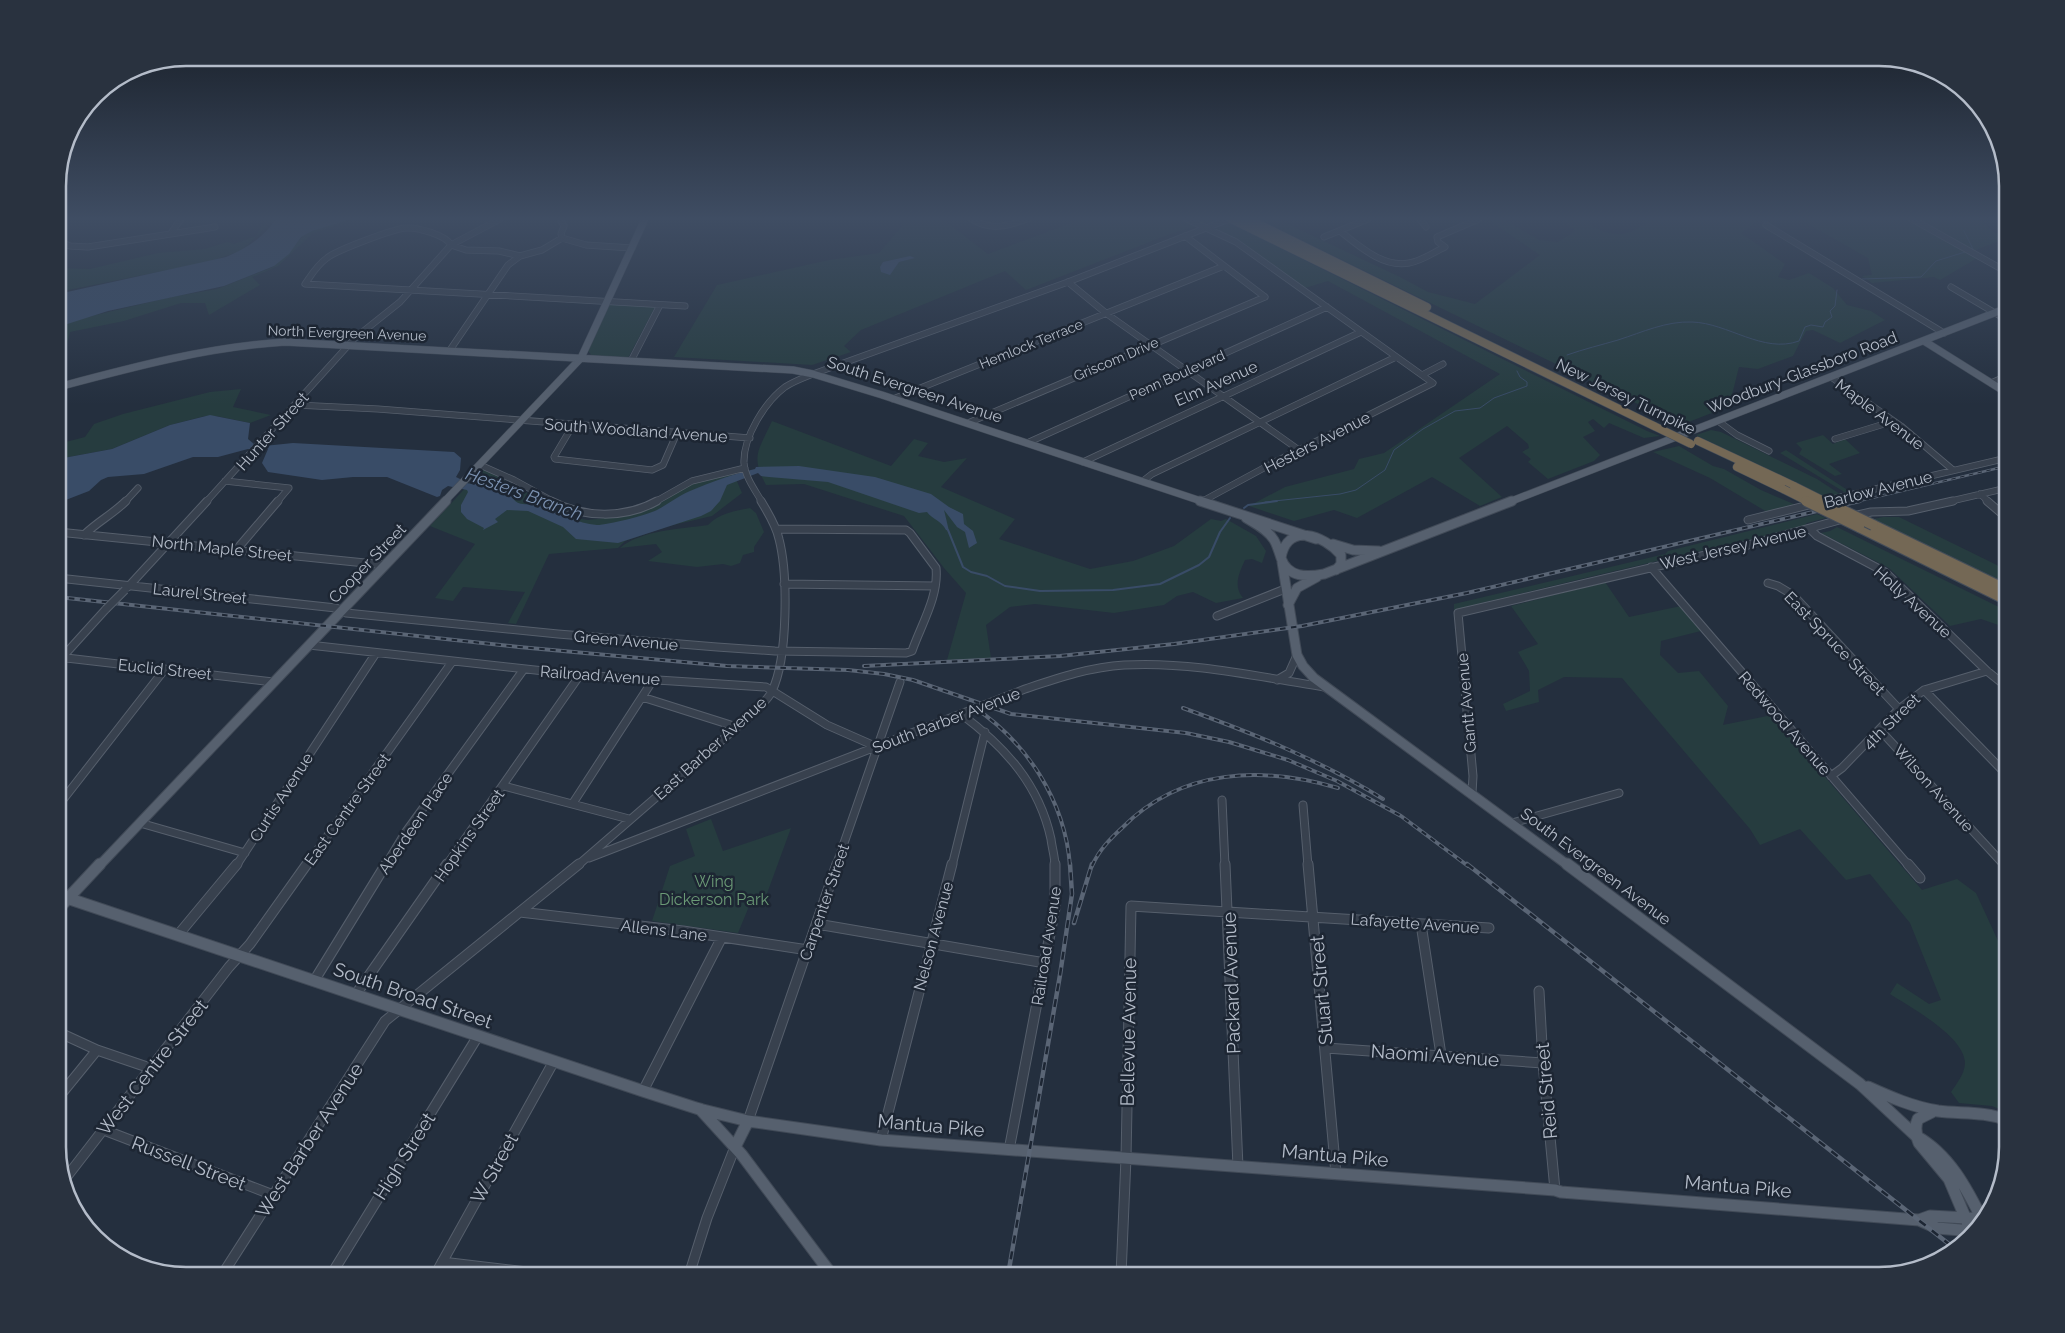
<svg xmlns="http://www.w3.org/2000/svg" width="2065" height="1333" viewBox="0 0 2065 1333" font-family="Raleway,sans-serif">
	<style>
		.green { fill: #263c3f }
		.water { fill: #394c67 }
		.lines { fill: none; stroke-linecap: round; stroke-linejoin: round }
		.stream-far1 { stroke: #394c67; stroke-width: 1 }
		.stream { stroke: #394c67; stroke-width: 2 }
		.minor-far2-casing { stroke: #565f6c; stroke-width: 7 }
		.minor-far1-casing { stroke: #565f6c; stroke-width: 9 }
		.minor-casing { stroke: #565f6c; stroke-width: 11 }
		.major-far2-casing { stroke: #414a57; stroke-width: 8 }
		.major-far1-casing { stroke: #414a57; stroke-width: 11 }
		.major-casing { stroke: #414a57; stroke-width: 13 }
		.highway-far1-casing { stroke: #434c59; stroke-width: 9 }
		.highway-casing { stroke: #434c59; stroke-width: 12 }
		.minor-far2 { stroke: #38414e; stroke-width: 5.5 }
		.minor-far1 { stroke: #38414e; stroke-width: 7 }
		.minor { stroke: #38414e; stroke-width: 9 }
		.major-far2 { stroke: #56606e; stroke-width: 7 }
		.major-far1 { stroke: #56606e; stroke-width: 9 }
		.major { stroke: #56606e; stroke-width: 11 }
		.highway-far1 { stroke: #746855; stroke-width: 8 }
		.highway { stroke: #746855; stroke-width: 10 }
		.rail-far2-casing { stroke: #5a6575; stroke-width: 2.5 }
		.rail-far1-casing { stroke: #5a6575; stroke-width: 4 }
		.rail-casing { stroke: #5a6575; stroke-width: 4.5 }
		.rail-far2 { stroke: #1d2633; stroke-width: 1; stroke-dasharray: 4.5; stroke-linecap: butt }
		.rail-far1 { stroke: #1d2633; stroke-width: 2; stroke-dasharray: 5.5; stroke-linecap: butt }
		.rail { stroke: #1d2633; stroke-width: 2.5; stroke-dasharray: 8; stroke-linecap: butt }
		.minor-bridge-casing { stroke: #565f6c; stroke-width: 9; stroke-linecap: butt }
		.highway-bridge-far1-casing { stroke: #434c59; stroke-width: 9; stroke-linecap: butt }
		.highway-bridge-casing { stroke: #434c59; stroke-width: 12; stroke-linecap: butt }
		.minor-bridge { stroke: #38414e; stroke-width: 7 }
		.highway-bridge-far1 { stroke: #746855; stroke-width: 8 }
		.highway-bridge { stroke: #746855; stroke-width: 10 }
		.labels { text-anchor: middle; stroke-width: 5; stroke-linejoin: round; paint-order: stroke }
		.far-street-label { font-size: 14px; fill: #b4bcc9; stroke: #1d2633 }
		.street-label { font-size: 16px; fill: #b4bcc9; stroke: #1d2633 }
		.park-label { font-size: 16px; fill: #6b9a76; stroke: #1d2633 }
		.water-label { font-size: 18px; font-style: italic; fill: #7c92b1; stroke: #1d2633 }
		.near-street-label { font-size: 19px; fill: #b4bcc9; stroke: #1d2633 }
		.rim { fill: none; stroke: #b4bcc9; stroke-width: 2.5 }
	</style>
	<rect width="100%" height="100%" fill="#242f3e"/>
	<!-- green -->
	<path class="green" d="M265,219H275L241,251L208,262L58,292V268L90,269L158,253L205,249L227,242L234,244L256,236Z
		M359,219H367L347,222L313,233L278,266L252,277L260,285L209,315L205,303H181L124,321L70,332L66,348L58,349V328L79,319L171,297L217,289L273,267L304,235L329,224Z
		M898,219H942L988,254L1082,219H1220L1170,234L1026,290L1005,271L861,330L844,346L851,352L812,365L674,357L717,285L829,260L879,253L903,225Z
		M1258,219H1277L1400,277L1428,292L1475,304L1540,255L1487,219H1503L1539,240L1558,242L1575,231L1562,219C1568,219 1576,217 1582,219C1586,220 1590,225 1594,227C1616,238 1626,236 1645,224V219H1761L1741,233L1785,264L1778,277L1789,280L1809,273L1833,288L1847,305L1871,311L1885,320L1840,343L1813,330L1806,331L1793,356L1758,369L1739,367L1732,395L1740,402L1681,425Z
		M1799,219H1977L1996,233H2006L2007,238L1971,252L1979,257L1940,280L1934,277L1872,283L1862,276L1872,275L1868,258Z
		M1228,222L1647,431L1660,436L1644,438L1609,423L1604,428L1593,419L1588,422L1595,431L1583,437L1600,455L1594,461L1548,479L1528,462L1531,459L1522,452L1529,448L1528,444L1507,426L1459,458L1502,497L1480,506L1432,477L1357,518L1334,510L1294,521L1249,506L1285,487L1354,469L1359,459L1384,453L1500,374L1328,281L1305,288L1241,242L1214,229Z
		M609,304L655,307L628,358L592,356L588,351Z
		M241,389L233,407L271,415L250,423L216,416H205L170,425L112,449L58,459V444L85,437L94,424L123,414L210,392Z
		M772,421L891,466L914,439L928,443L918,456L944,462L967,458L941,487L1015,519L999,539L1090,569L1133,561L1174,546L1211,519L1221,521L1226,519L1256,536L1266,551L1262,563L1252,559L1245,560C1239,573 1233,586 1243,598L1216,603L1193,592L1177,596L1164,605L1114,613L1035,604L1010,607L986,625L991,658L947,660L966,593L944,568L904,516L804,484L766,485C750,455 759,450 772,421Z
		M1711,430L1721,432L1817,479L1840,494L1825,498L1696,435Z
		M1823,435L1833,444L1845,439L1860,453L1829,464L1842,474L1835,476L1799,454L1802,449L1796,443Z
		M1679,446L1713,466L1724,469L1761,490L1796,505L1767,512L1710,478L1653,452Z
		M1786,450L1849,491L1846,493L1780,453Z
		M483,469L574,518L588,520L630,515L656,506L693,482L733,472L742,493L712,516L669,526L625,541L618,548L549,554L516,624L508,623L525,592L463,587L453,601L435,598L475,544L430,526Z
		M750,508L756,513L764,532L754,547V552L743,555L740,563L731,566L723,564L697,567L648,561L662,552L656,544L620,548C641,530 681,529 708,525C719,513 735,511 750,508Z
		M1817,514L1826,518L1807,523L1801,528C1685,554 1570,581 1454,610V604L1665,554L1668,551Z
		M1883,517H1899L2007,570V587L1870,520Z
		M1837,527L2007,611V628L1981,619L1950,626L1889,568L1821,533L1830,531Z
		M1605,582L1629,617L1681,606L1701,631L1661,641L1660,655L1678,673L1699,671L1728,706L1723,725L1772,715L1922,890L1957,879L1976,893L2005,956L2007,957V1096L2005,1097L2007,1102V1112L1992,1106L1959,1103L1951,1092C1957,1083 1964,1075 1965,1064C1966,1037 1910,1007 1890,994L1897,983L1929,1004L1941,1000L1910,923L1870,874L1846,880L1800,829L1760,845L1750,829L1622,678L1564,677L1538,690L1539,702L1506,711L1503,704L1530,691L1529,671L1518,652L1538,644L1511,606Z
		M711,819L723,851L791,828L765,899L750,904L738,933L652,921L670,866L695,856L686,829Z"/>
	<!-- water -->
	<path class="water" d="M276,219H351L312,231L301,237L289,254L274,266L224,286L108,311L58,327V294L226,257C247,248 263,238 276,219Z
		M910,256L915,258L899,262L890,275L881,272L880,267L883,262Z
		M210,415L250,423L248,439L254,444L264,446L293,443L454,452L461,458L460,470L456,477L460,479V480C463,481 468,484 472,484C488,485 489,472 508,487C516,512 523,500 543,507C563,514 575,523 597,525C608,525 647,515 657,510C668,504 678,496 690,491C711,482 733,474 755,469L756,467L799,466L875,477L931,494L949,507L963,514L964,524L973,531L977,543L969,548L965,532L957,527L944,510L949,531L946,530C942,521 932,519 927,512L919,513L828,482L769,477L761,476L758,473L727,485L720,501L711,511L701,516L618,543L576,539L563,527L528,511L507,510L495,519L498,522L483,530L484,528L467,519L461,512V505L468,492L467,490L448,486L442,490L440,496L437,497L387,477H353L322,480L268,472L262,463L268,449H248L218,457H193L144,474L108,477L101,480L89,491L58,503V459L112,449L170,425Z"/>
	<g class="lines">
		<!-- stream-far1 -->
		<path class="stream-far1" d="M1964,231L1973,249
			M1862,279L1921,277L1936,261L1965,252
			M1567,355C1584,349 1601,345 1618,340C1643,332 1666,321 1692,322C1728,323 1763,354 1799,341L1805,327L1811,325L1823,327L1825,322L1832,317L1830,311L1835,306L1837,290
			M1265,502L1340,494L1356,490L1385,470L1394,450L1423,429L1455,411L1480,408L1494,398L1527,386V382L1520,377L1517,371"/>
		<!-- stream -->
		<path class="stream" d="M1244,508L1248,505L1277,501
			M948,530L963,567L971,572L987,576L1005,586L1040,591L1113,590L1160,584L1199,565L1209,557L1220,532L1230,518"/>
		<!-- minor-far2 casing -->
		<g class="minor-far2-casing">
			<path id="minor-far2" d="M560,219L564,226L561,234L562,238
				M972,219C990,231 1008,226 1027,219
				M1187,219L1236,242L1433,383L1273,463L1201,502
				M1420,219L1426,227
				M1912,219L2007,272
				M1766,225L1944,333
				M58,227L64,219
				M1340,231C1359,246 1383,268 1409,263C1422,261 1434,252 1445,247L1438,242L1437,237L1479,219
				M171,233L181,219
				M1185,236L1265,297
				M1324,237L1368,219
				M58,241L70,246L88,247L215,227
				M632,248L586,245L562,238L542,250L520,256L499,251L466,250L451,245C446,235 417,227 406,228C393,229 337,250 327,258C317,265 312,274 305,284L685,306
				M1068,282L1107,314L1299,450
				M1951,287L2007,320
				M450,350L508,265L520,256
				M631,361L660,305
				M1422,375L1443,364
				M1831,377L1901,426L1953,470
				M1991,383L2007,376
				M893,399L1224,266
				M296,405L378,409L750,438
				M58,418L63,417
				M1718,421L1737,435L1769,451
				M968,423L1265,297
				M573,425L554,457L555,459L652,470L663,465L677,433
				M1835,439L1894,421
				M1027,443L1327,307
				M1083,462L1361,332
				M480,465L514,480L554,502
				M225,481L289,488L277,502
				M1143,481L1152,474L1396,357
				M1980,494L1989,502
				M1824,501L2007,458
				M125,502L138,488
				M206,502L355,338L400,302L451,245L500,219
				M655,502L692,481L745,468
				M762,502C755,490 745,477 744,463C743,437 765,402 785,387C794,381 803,378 813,374L1068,282L1229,219
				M1947,502L2007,488"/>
		</g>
		<!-- minor-far1 casing -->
		<g class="minor-far1-casing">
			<path id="minor-far1" d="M551,501C583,518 625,519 657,501
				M1987,501L2007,518
				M1201,502L1204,501
				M1853,516L1871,512L1908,511L1953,501
				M1748,520L1813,504
				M1810,529L1817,536L1885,572L1987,671L2007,687
				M58,532L385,565
				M84,535C97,522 113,514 126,501
				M237,549L278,501
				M1651,567L1909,866
				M58,578L336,608L346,613L558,634L717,647L775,651L906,653L912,651C921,625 939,596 936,568L910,533L906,530L776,529
				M1768,583L1778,586L1793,595L1899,709
				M784,584L935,586
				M128,587L207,501
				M1217,616L1285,589
				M309,645L580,675L766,687L827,725L877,747
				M58,657L273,682
				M58,662L106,609
				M1277,680L1289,673L1297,655
				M1924,690L2007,775
				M642,697L737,727
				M961,714C1005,747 1039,784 1051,839C1052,848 1055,857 1055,866
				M1881,731L2005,866
				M1831,776L1842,768L1899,709L1924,690L1987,671
				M504,786L629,819
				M1472,793L1473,776L1458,613L1748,545L1843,519
				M1222,800L1225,866
				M573,803L653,680
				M1303,805L1308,866
				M58,806L165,669
				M140,823L245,853
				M1512,823L1619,793
				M589,858L1025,689C1058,678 1090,667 1124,665C1191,661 1259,677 1324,687
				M236,866L376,653
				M306,866L452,662
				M385,866L405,833L524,669
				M446,866L580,675
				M577,866L752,714C759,707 768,700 772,691C788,658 788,574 779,539C776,525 768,513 761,501
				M836,866L900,682
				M952,866L985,732"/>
		</g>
		<!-- minor casing -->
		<g class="minor-casing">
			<path id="minor" d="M1225,864L1238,1167
				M1308,864L1336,1174
				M1908,864L1920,878
				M2004,864L2007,868
				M520,912L683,931L808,950
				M817,924L1045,963
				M1421,924L1441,1055
				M178,935L237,864
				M314,981L386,864
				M1539,991L1543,1063L1555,1190
				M356,994L447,864
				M58,1032L97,1050L150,1068
				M1326,1048L1543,1063
				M643,1091L722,937
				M62,1093L97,1050
				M748,1121L837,864
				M104,1130L273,1195
				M881,1140L952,864
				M1009,1150L1055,908V864
				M65,1179L229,967L250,944L307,864
				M442,1262L553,1275
				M222,1275L385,1021L579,864
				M331,1275L478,1036
				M435,1275L554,1061
				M689,1275L707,1218L735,1147
				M1121,1275L1126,1158L1131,906L1489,928"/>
		</g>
		<!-- major-far2 casing -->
		<g class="major-far2-casing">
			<path id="major-far2" d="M1924,341L2007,393
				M58,387C133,367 207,347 285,342L793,370L813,374L882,395L1204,502
				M444,502L581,358L645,219
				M1509,502L2007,308"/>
		</g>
		<!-- major-far1 casing -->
		<g class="major-far1-casing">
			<path id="major-far1" d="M1200,501L1316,539
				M1246,518C1256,524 1268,530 1274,540C1277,545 1279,552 1281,558C1288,578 1307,577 1324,574L1512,501
				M1333,544L1353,550L1379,551
				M1281,558C1287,522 1324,535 1341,555V564L1336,570
				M1282,562L1297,655L1303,666L1314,678L1569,866
				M1288,605L1297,588L1317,577
				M99,866L446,501"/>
		</g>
		<!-- major casing -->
		<g class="major-casing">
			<path id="major" d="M1567,864L1860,1084L1916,1136C1949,1154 1967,1189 1983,1221
				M58,895L643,1091L699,1109L748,1121L881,1140L1555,1190L1561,1192L1919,1220L1937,1228L1972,1231
				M58,909L100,864
				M1868,1087C1890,1097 1913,1107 1938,1111C1961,1114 1984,1111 2007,1120
				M700,1109L742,1155L832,1275
				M1932,1112L1918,1119C1914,1127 1916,1135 1919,1143L1949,1179L1971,1231
				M735,1147L748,1121
				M1919,1220L1930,1216L1985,1219"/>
		</g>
		<!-- highway-far1 casing -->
		<g class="highway-far1-casing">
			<path id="highway-far1" d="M1231,219L1654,426
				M1248,219L1427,307
				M1698,441L1794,486
				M1737,467L1783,489"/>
		</g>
		<!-- highway casing -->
		<g class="highway-casing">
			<path id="highway" d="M1873,525L2007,590
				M1859,527L2007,600"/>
		</g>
		<!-- minor-far2 -->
		<use href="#minor-far2" class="minor-far2"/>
		<!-- minor-far1 -->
		<use href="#minor-far1" class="minor-far1"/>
		<!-- minor -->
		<use href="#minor" class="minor"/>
		<!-- major-far2 -->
		<use href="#major-far2" class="major-far2"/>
		<!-- major-far1 -->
		<use href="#major-far1" class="major-far1"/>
		<!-- major -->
		<use href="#major" class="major"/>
		<!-- highway-far1 -->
		<use href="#highway-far1" class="highway-far1"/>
		<!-- highway -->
		<use href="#highway" class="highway"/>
		<!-- rail-far2 casing -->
		<g class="rail-far2-casing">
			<path id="rail-far2" d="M1855,502L2007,466"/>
		</g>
		<!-- rail-far1 casing -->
		<g class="rail-far1-casing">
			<path id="rail-far1" d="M58,597L519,647L727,666L848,670L884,674L913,680L1011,714L1186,733L1229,742L1288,760L1337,781L1401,816L1468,866
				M864,666L1060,656L1174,644L1302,626L1467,593L1860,501
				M972,706C1026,741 1065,800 1070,866
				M1183,708C1252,733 1320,760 1383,799
				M1092,866C1099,850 1110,839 1123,827C1182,768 1262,766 1338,788"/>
		</g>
		<!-- rail casing -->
		<g class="rail-casing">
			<path id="rail" d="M1467,864L1954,1248
				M1074,923L1092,864
				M1008,1275L1060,975L1072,894L1070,864"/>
		</g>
		<!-- rail-far2 -->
		<use href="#rail-far2" class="rail-far2"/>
		<!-- rail-far1 -->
		<use href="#rail-far1" class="rail-far1"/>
		<!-- rail -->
		<use href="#rail" class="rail"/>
		<!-- minor-bridge casing -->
		<g class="minor-bridge-casing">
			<path id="minor-bridge" d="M106,609L125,590"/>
		</g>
		<!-- highway-bridge-far1 casing -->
		<g class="highway-bridge-far1-casing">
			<path id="highway-bridge-far1" d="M1654,426L1691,444
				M1794,486L1826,502
				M1783,489L1809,502"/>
		</g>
		<!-- highway-bridge casing -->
		<g class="highway-bridge-casing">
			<path id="highway-bridge" d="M1806,501L1859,527
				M1824,501L1873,525"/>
		</g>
		<!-- minor-bridge -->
		<use href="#minor-bridge" class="minor-bridge"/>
		<!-- highway-bridge-far1 -->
		<use href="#highway-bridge-far1" class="highway-bridge-far1"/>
		<!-- highway-bridge -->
		<use href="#highway-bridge" class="highway-bridge"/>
	</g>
	<!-- sky -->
	<linearGradient id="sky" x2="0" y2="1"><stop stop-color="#141a22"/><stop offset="0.54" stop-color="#3f4d63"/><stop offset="1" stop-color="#3f4d63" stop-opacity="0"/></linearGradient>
	<rect width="2065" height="405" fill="url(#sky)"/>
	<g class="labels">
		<!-- far-street labels -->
		<g class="far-street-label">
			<text transform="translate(347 333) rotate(2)" y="5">North Evergreen Avenue</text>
			<text transform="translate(1031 344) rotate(-22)" y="5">Hemlock Terrace</text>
			<text transform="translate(1116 359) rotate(-23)" y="5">Griscom Drive</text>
			<text transform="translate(1177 375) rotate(-24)" y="5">Penn Boulevard</text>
		</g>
		<!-- street labels -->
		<g class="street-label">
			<text transform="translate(1802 372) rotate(-21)" y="6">Woodbury-Glassboro Road</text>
			<text transform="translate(1216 383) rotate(-24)" y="6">Elm Avenue</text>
			<text transform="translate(915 389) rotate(18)" y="6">South Evergreen Avenue</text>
			<text transform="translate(1626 396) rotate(26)" y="6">New Jersey Turnpike</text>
			<text transform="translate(1880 414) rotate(37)" y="6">Maple Avenue</text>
			<text transform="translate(636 430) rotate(4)" y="6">South Woodland Avenue</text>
			<text transform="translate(272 431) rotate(-48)" y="6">Hunter Street</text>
			<text transform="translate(1317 442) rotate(-27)" y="6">Hesters Avenue</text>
			<text transform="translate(1878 489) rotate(-14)" y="6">Barlow Avenue</text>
			<text transform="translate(1733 547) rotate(-13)" y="6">West Jersey Avenue</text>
			<text transform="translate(222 548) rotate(6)" y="6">North Maple Street</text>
			<text transform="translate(367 563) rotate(-46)" y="6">Cooper Street</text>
			<text transform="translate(200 593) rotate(6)" y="6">Laurel Street</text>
			<text transform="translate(1913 602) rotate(42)" y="6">Holly Avenue</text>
			<text transform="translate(626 640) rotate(5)" y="6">Green Avenue</text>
			<text transform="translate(1835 643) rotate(46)" y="6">East Spruce Street</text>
			<text transform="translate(165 669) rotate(6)" y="6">Euclid Street</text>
			<text transform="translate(600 675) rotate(4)" y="6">Railroad Avenue</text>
			<text transform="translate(1466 703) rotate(-95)" y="6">Gantt Avenue</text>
			<text transform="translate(946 720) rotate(-21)" y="6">South Barber Avenue</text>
			<text transform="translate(1891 721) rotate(-44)" y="6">4th Street</text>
			<text transform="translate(1785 723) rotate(49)" y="6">Redwood Avenue</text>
			<text transform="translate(710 748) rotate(-42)" y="6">East Barber Avenue</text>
			<text transform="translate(1934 788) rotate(48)" y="6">Wilson Avenue</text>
			<text transform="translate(281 797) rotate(-57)" y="6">Curtis Avenue</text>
			<text transform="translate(347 809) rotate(-54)" y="6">East Centre Street</text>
			<text transform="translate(415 823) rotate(-56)" y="6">Aberdeen Place</text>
			<text transform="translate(469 835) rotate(-55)" y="6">Hopkins Street</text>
			<text transform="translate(1596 866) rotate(37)" y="6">South Evergreen Avenue</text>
			<text transform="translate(824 902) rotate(-71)" y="6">Carpenter Street</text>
			<text transform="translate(1415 923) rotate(4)" y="6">Lafayette Avenue</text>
			<text transform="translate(664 930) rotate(7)" y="6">Allens Lane</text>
			<text transform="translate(933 936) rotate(-75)" y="6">Nelson Avenue</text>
			<text transform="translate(1046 946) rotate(-81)" y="6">Railroad Avenue</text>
		</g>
		<!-- park labels -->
		<g class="park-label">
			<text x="714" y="887">Wing<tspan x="714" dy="18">Dickerson Park</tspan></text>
		</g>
		<!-- water labels -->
		<g class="water-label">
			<text transform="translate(524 494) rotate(20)" y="6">Hesters Branch</text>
		</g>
		<!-- near-street labels -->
		<g class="near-street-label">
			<text transform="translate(1231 983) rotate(-92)" y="7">Packard Avenue</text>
			<text transform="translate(1321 990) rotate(-95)" y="7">Stuart Street</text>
			<text transform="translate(413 995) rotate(19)" y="7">South Broad Street</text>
			<text transform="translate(1128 1032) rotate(-89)" y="7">Bellevue Avenue</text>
			<text transform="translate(1435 1055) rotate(4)" y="7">Naomi Avenue</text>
			<text transform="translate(152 1067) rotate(-52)" y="7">West Centre Street</text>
			<text transform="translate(1546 1091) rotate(-95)" y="7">Reid Street</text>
			<text transform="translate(931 1125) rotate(5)" y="7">Mantua Pike</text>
			<text transform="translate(309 1140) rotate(-57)" y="7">West Barber Avenue</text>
			<text transform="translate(1335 1155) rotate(5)" y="7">Mantua Pike</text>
			<text transform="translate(404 1156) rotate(-58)" y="7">High Street</text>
			<text transform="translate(189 1163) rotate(21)" y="7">Russell Street</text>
			<text transform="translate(494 1168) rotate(-61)" y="7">W Street</text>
			<text transform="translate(1738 1186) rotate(5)" y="7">Mantua Pike</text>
		</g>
	</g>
	<!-- crop -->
	<path d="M0 0H2065V1333H0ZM186 66H1879A120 120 0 0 1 1999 186V1147A120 120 0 0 1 1879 1267H186A120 120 0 0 1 66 1147V186A120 120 0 0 1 186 66Z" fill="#29323f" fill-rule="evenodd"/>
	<path class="rim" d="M186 66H1879A120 120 0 0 1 1999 186V1147A120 120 0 0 1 1879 1267H186A120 120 0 0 1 66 1147V186A120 120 0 0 1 186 66Z"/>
</svg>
